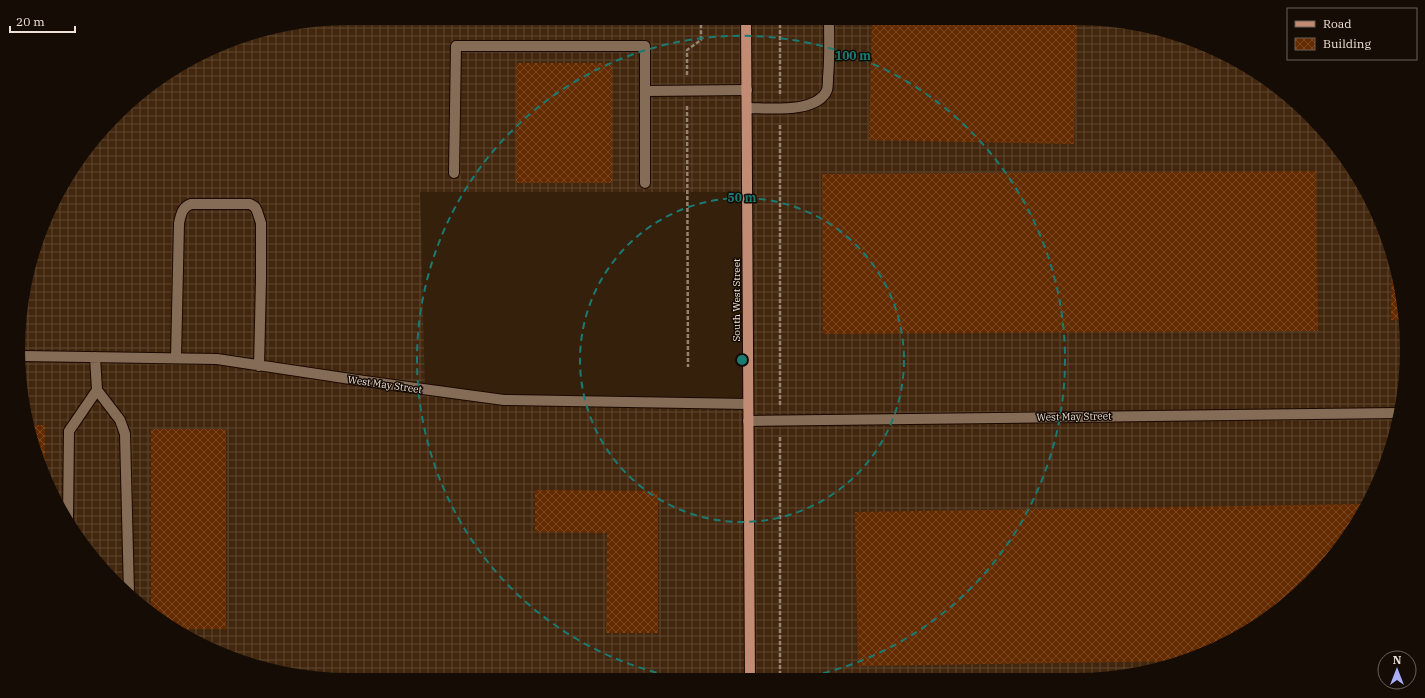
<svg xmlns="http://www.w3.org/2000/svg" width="1425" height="698" viewBox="0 0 1425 698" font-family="'IBM Plex Serif',serif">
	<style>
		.industrial { fill: url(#industrial-grid); fill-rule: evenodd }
		.building { fill: url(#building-cross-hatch) }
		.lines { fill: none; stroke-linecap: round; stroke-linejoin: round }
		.minor-casing { stroke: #1b0900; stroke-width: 12 }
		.major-casing { stroke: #1b0900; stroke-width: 12 }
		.path { stroke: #958374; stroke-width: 2.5; stroke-dasharray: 4 2; stroke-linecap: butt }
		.minor { stroke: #856c57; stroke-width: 10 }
		.major { stroke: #c28c74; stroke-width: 10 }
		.ring { fill: none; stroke: #1a7b73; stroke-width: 2; stroke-dasharray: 7 5 }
		.labels { text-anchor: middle; stroke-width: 3; stroke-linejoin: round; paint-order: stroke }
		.street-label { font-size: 10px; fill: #f0e1d6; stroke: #150c05 }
		.centre { fill: #1a7b73; stroke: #150c05; stroke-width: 2 }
		.ring-label { font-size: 12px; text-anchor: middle; font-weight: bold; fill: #1a7b73; stroke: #150c05; stroke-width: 3; stroke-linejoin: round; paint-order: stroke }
	</style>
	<defs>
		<pattern id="industrial-grid" width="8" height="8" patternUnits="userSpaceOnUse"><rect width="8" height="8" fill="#42270e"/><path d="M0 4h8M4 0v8" fill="none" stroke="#5e4630"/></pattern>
		<pattern id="building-cross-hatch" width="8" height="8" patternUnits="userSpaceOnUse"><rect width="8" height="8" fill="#642b00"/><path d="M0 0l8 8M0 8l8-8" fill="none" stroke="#7a4924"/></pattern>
	</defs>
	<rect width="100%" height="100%" fill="#35200c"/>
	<!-- industrial -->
	<path class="industrial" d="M349,18L1097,19L1161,29L1222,52L1277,86L1325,131L1363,183L1389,242L1404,306L1406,370L1396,434L1373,495L1325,567L1260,624L1183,662L1119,677L328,679L264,669L203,646L115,583L52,495L21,392L24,284L62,183L100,131L147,87L242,36ZM747,192L748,404L504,400L425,389L420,192Z"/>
	<!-- building -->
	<path class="building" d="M349,18H368V25L317,24Z
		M872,18L1077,19L1074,144L869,140Z
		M516,63H612V183H516Z
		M1316,171L1318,331L823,334L822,174Z
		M1392,256L1404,306L1405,320H1391Z
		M30,270V289H24V284Z
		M31,425H45V469H44Z
		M151,429H226V629H179L151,609Z
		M535,490L658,491V633H606L607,533L535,532Z
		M1367,504L1325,567L1260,624L1186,661L858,666L855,512Z"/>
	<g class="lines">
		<!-- minor casing -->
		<g class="minor-casing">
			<path id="minor" d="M747,108C768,108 817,114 827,90C828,86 828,81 828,77C830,58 829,38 829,18
				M454,173L456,46H645V91L747,90
				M645,183V91
				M22,356L217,359L364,381L504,400L748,404
				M95,357L97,390L120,420L125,434L129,593
				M176,358L179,223C181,215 182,207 191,204H250L255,207L257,211L261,223V279L259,366
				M748,421L1399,413
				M68,518L69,431L97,390"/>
		</g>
		<!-- major casing -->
		<g class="major-casing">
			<path id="major" d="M746,18L750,678"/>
		</g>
		<!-- path -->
		<path class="path" d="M780,18V94
			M687,75V50L701,40V18
			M687,106L688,367
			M780,125V406
			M780,437V678"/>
		<!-- minor -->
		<use href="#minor" class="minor"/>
		<!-- major -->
		<use href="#major" class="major"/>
	</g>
	<!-- distance rings -->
	<g class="ring">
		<circle cx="742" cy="360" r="162"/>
		<path d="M680 678A324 324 0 1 1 807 677"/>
	</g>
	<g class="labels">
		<!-- street labels -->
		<g class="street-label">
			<text transform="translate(736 300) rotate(-90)" y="4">South West Street</text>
			<text transform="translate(385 384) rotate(8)" y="4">West May Street</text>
			<text transform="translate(1074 416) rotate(-1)" y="4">West May Street</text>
		</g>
	</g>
	<!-- crop -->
	<path d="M0 0H1425V698H0ZM349 25H1076A324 324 0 0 1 1400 349V349A324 324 0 0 1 1076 673H349A324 324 0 0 1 25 349V349A324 324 0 0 1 349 25Z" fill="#150c05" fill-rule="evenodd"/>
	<circle cx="742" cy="360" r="6" class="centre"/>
	<g class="ring-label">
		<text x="853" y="60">100 m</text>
		<text x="742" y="202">50 m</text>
	</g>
	<!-- legend -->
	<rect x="1287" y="8" width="130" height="52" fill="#150c05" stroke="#6d6159"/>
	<rect x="1295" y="21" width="20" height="6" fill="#c28c74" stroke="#6d6159"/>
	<text x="1323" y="28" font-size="12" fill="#f0e1d6">Road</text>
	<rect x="1295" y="38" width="20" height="12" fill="url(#building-cross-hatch)" stroke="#6d6159"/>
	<text x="1323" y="48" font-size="12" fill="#f0e1d6">Building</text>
	<!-- north arrow -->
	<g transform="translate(1397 670)"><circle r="19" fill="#150c05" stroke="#6d6159"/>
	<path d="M0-3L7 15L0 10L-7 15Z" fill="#abaffb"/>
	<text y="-6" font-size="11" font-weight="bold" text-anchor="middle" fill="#f0e1d6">N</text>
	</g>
	<!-- scale -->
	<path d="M10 26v6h65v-6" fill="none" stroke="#f0e1d6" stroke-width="2"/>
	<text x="16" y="26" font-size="12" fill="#f0e1d6" stroke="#150c05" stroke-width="3" paint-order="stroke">20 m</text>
</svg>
